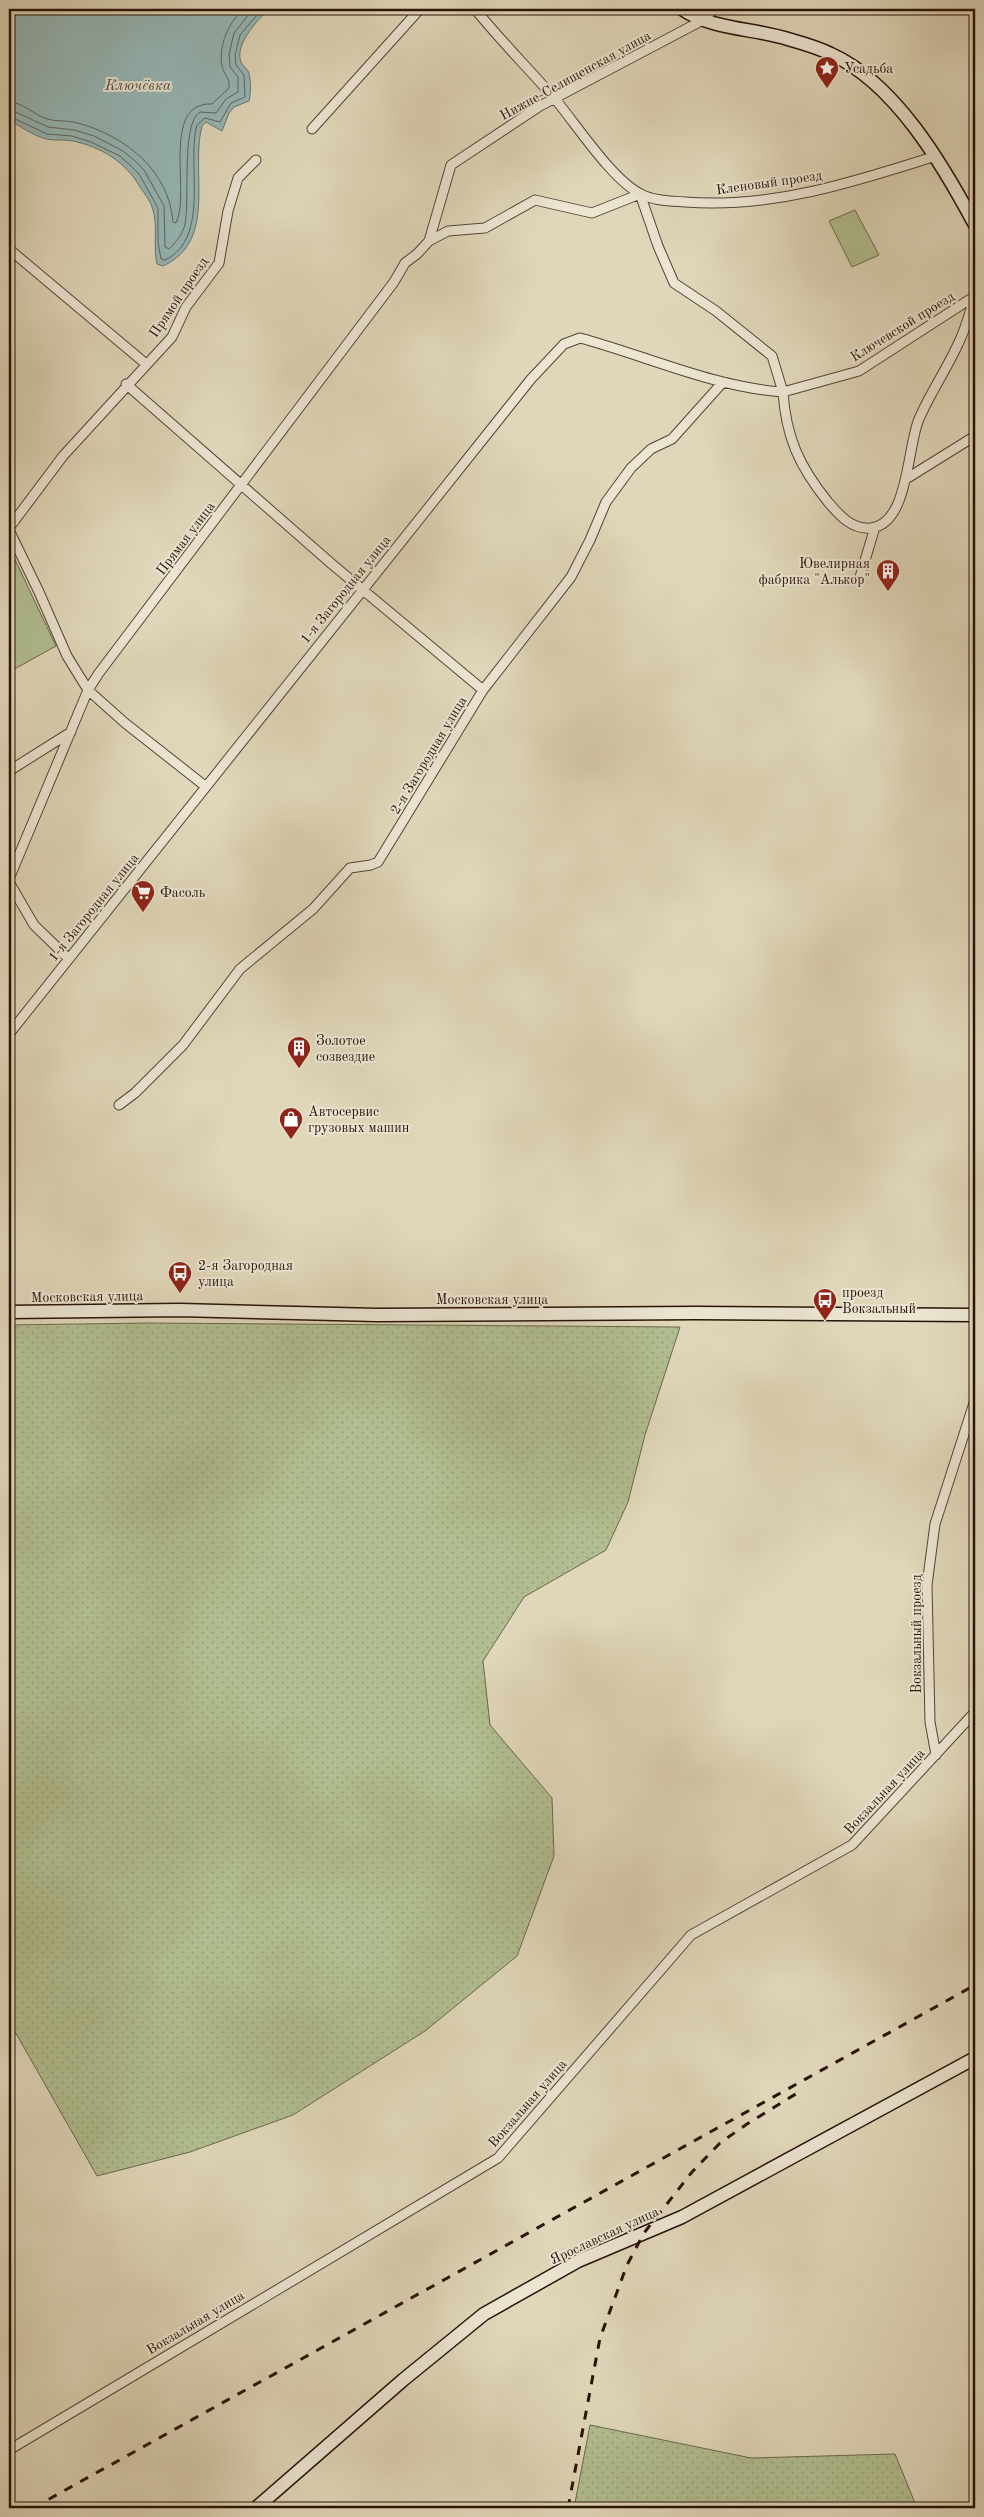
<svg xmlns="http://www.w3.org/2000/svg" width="984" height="2517" viewBox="0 0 984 2517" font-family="'Old Standard TT',serif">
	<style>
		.grass { fill: url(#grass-dots); stroke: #6c684c }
		.garden { fill: #b1be91; stroke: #6c684c }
		.water { fill: #96b8b8; stroke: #6a7671 }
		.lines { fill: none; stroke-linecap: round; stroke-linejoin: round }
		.shore { stroke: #5f6560; stroke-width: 1 }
		.street-casing { stroke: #564334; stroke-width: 11 }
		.secondary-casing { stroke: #281207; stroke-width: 15 }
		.street { stroke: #ebe5d2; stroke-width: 9 }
		.secondary { stroke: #ebe5d2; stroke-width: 12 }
		.rail { stroke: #281207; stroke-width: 3; stroke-dasharray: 9 9; stroke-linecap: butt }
		.labels { text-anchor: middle; stroke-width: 4; stroke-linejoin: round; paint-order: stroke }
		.poi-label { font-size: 14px; fill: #281207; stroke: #ebe5d2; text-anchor: start }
		.street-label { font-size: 14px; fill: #281207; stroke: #ebe5d2 }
		.water-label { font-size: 15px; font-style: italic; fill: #4e4c45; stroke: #ebe5d2 }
	</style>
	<defs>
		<pattern id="grass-dots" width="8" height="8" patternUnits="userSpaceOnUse" patternTransform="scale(1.25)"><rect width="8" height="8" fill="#b1be91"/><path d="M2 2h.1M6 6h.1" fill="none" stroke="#98a27c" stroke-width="1.8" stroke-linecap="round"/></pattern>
	</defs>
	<rect width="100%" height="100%" fill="#e0d7ba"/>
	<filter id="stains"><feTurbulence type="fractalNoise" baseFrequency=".004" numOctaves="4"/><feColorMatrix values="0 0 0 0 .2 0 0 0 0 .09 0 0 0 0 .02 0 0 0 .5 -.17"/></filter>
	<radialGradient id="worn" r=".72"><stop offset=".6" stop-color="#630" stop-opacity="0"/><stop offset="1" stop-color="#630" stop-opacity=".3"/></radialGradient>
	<!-- grass -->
	<path class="grass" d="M148,1323L680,1327L645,1435L628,1502L606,1550L524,1597L483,1661L490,1725L552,1798L554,1856L517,1956L425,2031L293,2115L190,2152L97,2176L9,2021V1325Z
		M590,2425L751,2458L895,2454L917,2508H574Z"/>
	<!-- garden -->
	<path class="garden" d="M855,210L879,255L852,267L829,221Z
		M9,547L56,646L9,672Z"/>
	<!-- water -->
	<path class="water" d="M9,9H269C258,20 234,44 241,62C242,65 246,68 248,71C251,77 251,94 249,101L234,107L229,113L222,131L206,122L202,126C190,172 218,241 163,266L157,264C153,246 158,228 153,210C151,202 145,194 140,187C126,162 101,147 73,141C64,139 55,141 46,139C33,135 20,127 9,119Z"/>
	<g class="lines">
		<!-- shore -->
		<path class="shore" d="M9,102C23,102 34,115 47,119C57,122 68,120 78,123C125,136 169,170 173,222L176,223C191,194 160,102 212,104L229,88C230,76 224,76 222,66C218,45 229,23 243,9
			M9,109L48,127L74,130L94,136L123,151L134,160L144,170L164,206L165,247L169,249C176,242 183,234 185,224C190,200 181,123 200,112L216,113L226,99L238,92V77L230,67L229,54L234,33L253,9
			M9,116L47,134L72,136L91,142L120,156L130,165L139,174L158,208V242L161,259L165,260C211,238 186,164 197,125L205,118L220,122L231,103L245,97L244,75L236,65L235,55L240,35L262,9"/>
		<!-- street casing -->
		<g class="street-casing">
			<path id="street" d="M475,9C500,40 529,69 555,99C576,124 613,181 641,194C654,201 671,201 685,202C771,209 855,182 936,156
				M312,129L420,9
				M640,194L658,246L674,283L716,311L772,356L783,392L859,371L975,296
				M429,241L451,165L540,106L705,19L713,9
				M9,249L146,364
				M126,384L333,565L483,690
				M906,479L975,436
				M9,528L63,456L172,337L186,307L219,263L228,211L238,178L256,160
				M9,530L39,592L67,656L88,690L125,723L205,786
				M860,577L875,527
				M9,771L71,732
				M9,879L88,690L99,673L394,282L405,263L417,254L429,241L448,231L485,228L535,200L592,213L640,194
				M9,882L34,925L68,958
				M9,1034L531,379L564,344L580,338C647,356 713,387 783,392C786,437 799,466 828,502C839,515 852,530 871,528C909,524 907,446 919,419C930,393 947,369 959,342C966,328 970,311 975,296
				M119,1105L135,1093L183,1045L240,969L313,909L350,868L371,865L378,862L483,690L571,577L590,540L606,502L631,468L651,449L672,439L723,382
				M936,1755L930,1722L927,1585L935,1524L975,1400
				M9,2450L498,2158L691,1935L852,1845L975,1712"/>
		</g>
		<!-- secondary casing -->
		<g class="secondary-casing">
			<path id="secondary" d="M682,9C713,30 753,28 788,39C802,43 817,47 831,54C895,83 943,165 975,225
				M9,1312L180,1310L377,1315L696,1313L975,1315
				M256,2508L403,2380L484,2314L578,2261L682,2217L975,2058"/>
		</g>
		<!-- street -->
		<use href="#street" class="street"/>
		<!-- secondary -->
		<use href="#secondary" class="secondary"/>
		<!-- rail -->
		<path class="rail" d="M33,2508L975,1985
			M568,2508L600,2338L627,2265L644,2233L692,2172L720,2143L747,2124L799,2092"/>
	</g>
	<!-- icons -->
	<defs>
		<g id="sight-pin" transform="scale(1.25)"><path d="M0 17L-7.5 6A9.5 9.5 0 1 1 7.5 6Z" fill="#8f2418" stroke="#ebe5d2"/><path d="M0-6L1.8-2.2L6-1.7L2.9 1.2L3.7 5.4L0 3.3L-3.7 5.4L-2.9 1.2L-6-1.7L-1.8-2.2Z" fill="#fff"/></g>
		<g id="building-pin" transform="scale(1.25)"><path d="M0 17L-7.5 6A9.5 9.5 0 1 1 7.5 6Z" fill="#8f2418" stroke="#ebe5d2"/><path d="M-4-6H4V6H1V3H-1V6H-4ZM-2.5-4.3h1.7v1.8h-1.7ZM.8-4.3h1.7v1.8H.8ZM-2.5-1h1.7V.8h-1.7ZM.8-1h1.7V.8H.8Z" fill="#fff"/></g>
		<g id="supermarket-pin" transform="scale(1.25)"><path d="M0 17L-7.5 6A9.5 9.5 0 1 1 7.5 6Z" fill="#8f2418" stroke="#ebe5d2"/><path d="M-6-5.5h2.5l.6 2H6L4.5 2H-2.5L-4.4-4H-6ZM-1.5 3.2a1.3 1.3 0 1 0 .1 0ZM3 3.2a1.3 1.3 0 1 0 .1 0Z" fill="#fff"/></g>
		<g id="shop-pin" transform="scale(1.25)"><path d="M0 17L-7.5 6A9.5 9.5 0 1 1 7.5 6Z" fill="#8f2418" stroke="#ebe5d2"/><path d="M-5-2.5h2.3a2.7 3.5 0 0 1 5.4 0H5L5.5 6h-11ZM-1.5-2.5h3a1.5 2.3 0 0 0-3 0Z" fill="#fff"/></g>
		<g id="bus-pin" transform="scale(1.25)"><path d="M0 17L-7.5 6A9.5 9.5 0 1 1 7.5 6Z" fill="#8f2418" stroke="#ebe5d2"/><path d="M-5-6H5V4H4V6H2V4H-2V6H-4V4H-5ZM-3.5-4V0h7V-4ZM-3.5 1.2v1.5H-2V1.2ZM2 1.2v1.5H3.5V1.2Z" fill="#fff"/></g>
	</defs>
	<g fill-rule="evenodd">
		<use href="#sight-pin" x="827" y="68"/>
		<use href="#building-pin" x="888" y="571"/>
		<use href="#supermarket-pin" x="143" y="892"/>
		<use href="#building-pin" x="299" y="1048"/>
		<use href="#shop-pin" x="291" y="1119"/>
		<use href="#bus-pin" x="180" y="1273"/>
		<use href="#bus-pin" x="825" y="1300"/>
	</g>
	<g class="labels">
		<!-- poi labels -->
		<g class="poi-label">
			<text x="844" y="73">Усадьба</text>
			<text x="870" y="568" text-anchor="end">Ювелирная<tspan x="870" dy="16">фабрика "Алькор"</tspan></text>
			<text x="160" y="897">Фасоль</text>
			<text x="316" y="1045">Золотое<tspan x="316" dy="16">созвездие</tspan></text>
			<text x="308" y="1116">Автосервис<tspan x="308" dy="16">грузовых машин</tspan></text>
			<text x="198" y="1270">2-я Загородная<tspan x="198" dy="16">улица</tspan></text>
			<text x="842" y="1297">проезд<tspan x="842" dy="16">Вокзальный</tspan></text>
		</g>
		<!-- street labels -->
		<g class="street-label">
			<text transform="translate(575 75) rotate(-29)" y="5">Нижне-Селищенская улица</text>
			<text transform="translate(769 182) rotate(-8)" y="5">Кленовый проезд</text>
			<text transform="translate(178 297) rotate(-56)" y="5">Прямой проезд</text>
			<text transform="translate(902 326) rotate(-32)" y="5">Ключевской проезд</text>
			<text transform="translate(185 538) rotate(-53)" y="5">Прямая улица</text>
			<text transform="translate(345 589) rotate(-51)" y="5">1-я Загородная улица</text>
			<text transform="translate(428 755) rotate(-59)" y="5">2-я Загородная улица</text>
			<text transform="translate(93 907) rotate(-51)" y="5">1-я Загородная улица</text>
			<text transform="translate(87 1296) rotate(-1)" y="5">Московская улица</text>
			<text x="492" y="1304">Московская улица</text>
			<text transform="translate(916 1634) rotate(-90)" y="5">Вокзальный проезд</text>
			<text transform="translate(884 1791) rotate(-47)" y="5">Вокзальная улица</text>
			<text transform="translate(527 2103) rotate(-49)" y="5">Вокзальная улица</text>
			<text transform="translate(604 2235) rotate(-25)" y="5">Ярославская улица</text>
			<text transform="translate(195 2322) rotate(-31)" y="5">Вокзальная улица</text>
		</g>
		<!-- water labels -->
		<g class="water-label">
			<text x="138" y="90">Ключёвка</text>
		</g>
	</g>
	<!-- margin -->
	<rect width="984" height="2517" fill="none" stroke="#e0d7ba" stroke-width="30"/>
	<rect x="10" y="10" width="964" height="2497" fill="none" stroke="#281207" stroke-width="2.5"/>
	<rect x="15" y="15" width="954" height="2487" fill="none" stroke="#281207"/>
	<rect width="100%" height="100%" filter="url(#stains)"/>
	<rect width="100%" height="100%" fill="url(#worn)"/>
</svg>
